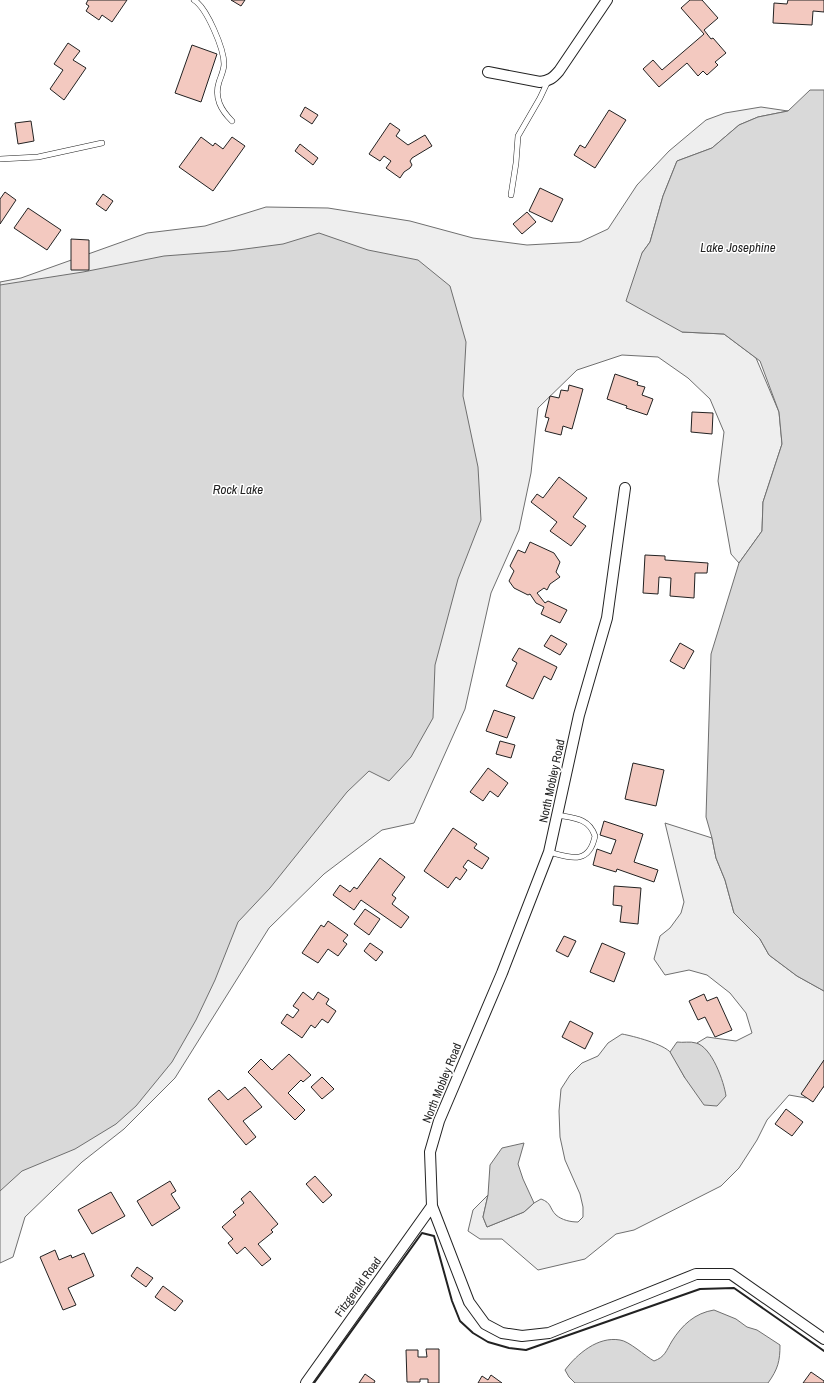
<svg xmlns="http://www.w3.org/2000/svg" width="824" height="1383" viewBox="0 0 824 1383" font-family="'Archivo Narrow',sans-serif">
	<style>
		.green { fill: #eee; stroke: #6f6f6f }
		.water { fill: #d9d9d9; stroke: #6f6f6f }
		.building { fill: #f3c9c0; stroke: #222 }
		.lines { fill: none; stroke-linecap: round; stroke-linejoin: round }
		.service-casing { stroke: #222; stroke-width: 6 }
		.minor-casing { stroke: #222; stroke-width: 12 }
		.service { stroke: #fff; stroke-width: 5 }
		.minor { stroke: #fff; stroke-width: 10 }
		.wall { stroke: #222; stroke-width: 2 }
		.labels { text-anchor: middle; stroke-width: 3; stroke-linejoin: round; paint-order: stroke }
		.street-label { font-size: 12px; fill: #222; stroke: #fff }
		.water-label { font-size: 13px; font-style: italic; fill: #222; stroke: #fff }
	</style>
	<rect width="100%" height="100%" fill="#fff"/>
	<!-- green -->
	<path class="green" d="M761,107L788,111L758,117L739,125L712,148L677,161L663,196L650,242L642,253L682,332L724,334L756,358L779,412L782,444L763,502L762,531L739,563L731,554L718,481L724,432L710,399L688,378L658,357L622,355L577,370L538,408L531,473L519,530L491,593L465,709L414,823L382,830L324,874L269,928L175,1078L124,1129L82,1162L25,1217L13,1257L0,1263V282L21,278L147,233L205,226L266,207L328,208L410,221L473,238L527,245L580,242L608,229L637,185L669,151L706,120L725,113Z
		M665,823L712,838L716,858L725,880L734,913L760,939L769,955L797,976L824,991V1087L806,1098L789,1095L767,1120L757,1140L739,1168L721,1186L634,1230L616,1234L585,1259L538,1270L502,1239H480L468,1231L473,1210L488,1195L483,1217L487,1227L524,1212L534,1203L541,1199C552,1203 549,1208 556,1215C562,1220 570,1222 578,1222L583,1217V1207L580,1194L565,1160L560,1137L559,1111L561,1089L570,1075L582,1063L598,1056L608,1043L622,1034C633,1036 664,1044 671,1053C677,1061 680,1070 685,1078L707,1051L697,1043L707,1037L736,1041L752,1033L746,1013L730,993L707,975L689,970L665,975L654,959L660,936L670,928L681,913L684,902Z"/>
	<!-- water -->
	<path class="water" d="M810,90H824V991L797,976L769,955L760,939L734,913L725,880L716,858L712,838L706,817L711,654L739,563L762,531L763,502L782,444L779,412L760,361L724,334L682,332L626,301L642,253L650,242L663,196L677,161L712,148L739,125L758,117L788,111Z
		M319,233L368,250L418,260L450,286L466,342L463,396L478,467L481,520L458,579L435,665L433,718L411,757L389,781L369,771L347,792L270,888L238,922L215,980L196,1020L172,1062L136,1106L116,1124L75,1149L22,1171L0,1191V285L83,272L164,256L230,251L283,244Z
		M677,1042C683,1043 690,1041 696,1043C712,1047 724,1082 726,1096L717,1106L704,1105L685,1078L670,1052Z
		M524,1143L518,1164L523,1179L534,1203L524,1212L487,1227L483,1217L488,1195L490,1165L502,1148Z
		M714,1310L736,1319L747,1327L757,1330L780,1345C780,1361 778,1369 768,1383H575L569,1377L565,1370C577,1354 598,1336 620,1340C629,1341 645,1356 654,1361C665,1357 666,1351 672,1341C682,1325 695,1313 714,1310Z"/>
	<!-- building -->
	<path class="building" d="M88,0H127L112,22L102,15L99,20L86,11L89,6L86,4Z
		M231,0H245L241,6Z
		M690,0H702L718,18L704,30L711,39L713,38L726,53L715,62L718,65L707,75L703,71L698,76L687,63L659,87L643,69L653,60L662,70L704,34L681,8Z
		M788,0H824V12L813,11L812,25L773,23L774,3L787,4Z
		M68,43L80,51L73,60L86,68L64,100L50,89L63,70L54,64Z
		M192,45L217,54L201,102L175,93Z
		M305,107L318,115L312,124L300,116Z
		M609,110L626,120L595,168L574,155L580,145L585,148Z
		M31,121L34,141L18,144L15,123Z
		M390,123L400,130L396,136L408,145L425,135L432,146L412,158L410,161L412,165L410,168L404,172L400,178L386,168L391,161L384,156L380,161L369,154Z
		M201,137L213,146L215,143L223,149L232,137L245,146L213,191L179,167Z
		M300,144L318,158L313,165L295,151Z
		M540,188L563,199L552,222L529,211Z
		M5,192L16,200L0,224V199Z
		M103,194L113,201L106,211L96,204Z
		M28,208L61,230L47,250L14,228Z
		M527,212L536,222L522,234L513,224Z
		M71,239L89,240V270H71Z
		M615,374L638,382L637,385L645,387L642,395L653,399L647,415L626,408L627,406L607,399Z
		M569,385L583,389L572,429L563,426L561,435L545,431L549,418L545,417L550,396L559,398L561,390L568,391Z
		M692,412L713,413L712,434L691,432Z
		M559,477L587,498L573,517L586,526L571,546L550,531L557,522L531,502L537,494L543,498Z
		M530,542L554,553L560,562L556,572L560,577L550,584L547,590L544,588L537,593L545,603L548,601L567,610L560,623L541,614L544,607L536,603L530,594L528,595L514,588L509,581L514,571L510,566L518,550L525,553Z
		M645,555L665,556V560L708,563L707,573H695L694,598L670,596L671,578L659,577L658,594L643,593Z
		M551,635L567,644L560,655L544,646Z
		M680,643L694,651L684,669L670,661Z
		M519,648L557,667L551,680L544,676L533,699L506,686L517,663L512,660Z
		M494,710L515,717L507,738L486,731Z
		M500,741L515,745L511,758L496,754Z
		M633,763L664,770L656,806L625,799Z
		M488,768L508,783L498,797L490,791L483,801L470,792Z
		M604,821L643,834L634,862L658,870L654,882L617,869L616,872L593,865L597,849L611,854L616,840L600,835Z
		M453,828L477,844L474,848L489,858L482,869L468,860L463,867L467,870L460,880L456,877L448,888L424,871Z
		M380,858L405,877L392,895L396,898L392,904L409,917L401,928L361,900L354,910L333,895L340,885L350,892L354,887L357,889Z
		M614,886L641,888L638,924L620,922L622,906L613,905Z
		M365,909L380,919L369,935L354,924Z
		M328,921L348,935L343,941L347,944L338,956L328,949L318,963L302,953L321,925L324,927Z
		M564,936L576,941L568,957L556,951Z
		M370,943L383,952L376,961L364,951Z
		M602,943L625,953L614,982L590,972Z
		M303,992L313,1000L318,992L329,999L326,1004L336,1011L328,1023L322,1019L315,1028L311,1025L302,1038L281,1023L287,1014L293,1018L299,1010L293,1006Z
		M704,994L707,1001L717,997L732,1030L715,1037L705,1017L698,1020L689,1001Z
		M570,1021L593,1033L585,1049L562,1037Z
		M289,1054L311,1075L303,1082L301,1080L288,1093L305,1110L295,1120L248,1072L261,1059L272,1070Z
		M824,1060V1086L813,1102L801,1094Z
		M322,1077L334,1089L322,1099L311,1087Z
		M245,1087L262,1107L243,1121L256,1137L246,1145L208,1099L219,1090L228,1100Z
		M786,1109L803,1122L792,1136L775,1124Z
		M315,1176L332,1195L323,1203L306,1184Z
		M170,1181L176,1191L171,1194L180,1208L152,1226L137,1201Z
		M250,1191L278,1224L271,1230L273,1232L258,1244L271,1259L262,1266L245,1247L237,1254L228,1243L233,1239L222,1227L236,1215L233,1212L244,1203L241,1199Z
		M111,1192L125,1216L92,1234L78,1210Z
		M55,1250L59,1260L71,1255L72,1258L84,1253L94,1276L68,1288L76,1305L63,1310L40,1257Z
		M137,1267L153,1278L146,1287L131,1276Z
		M163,1286L183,1301L175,1311L155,1297Z
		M426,1349H439V1383H428V1379H420V1382H407L406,1350H418V1357H427Z
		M811,1372L824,1381V1383H803Z
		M365,1374L375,1381L374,1383H359Z
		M491,1375L502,1383H478L482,1376L488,1380Z"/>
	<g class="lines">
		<!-- service casing -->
		<g class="service-casing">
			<path id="service" d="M194,0C207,8 224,49 224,64C224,70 221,76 219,82C214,98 221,110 232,121
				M0,159L38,157L102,143
				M511,195L516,163L518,136L540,98L548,81
				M549,852C571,858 589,865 595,836C589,818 574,818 557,815"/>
		</g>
		<!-- minor casing -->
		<g class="minor-casing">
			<path id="minor" d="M488,72L540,82C549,81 553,78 559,71L607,0
				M625,488L607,618L579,715L549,852L502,973L439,1121L430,1152L432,1206L469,1302L485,1324L502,1333L522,1336L549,1333L696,1274H731L824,1339
				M306,1383L432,1206"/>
		</g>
		<!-- service -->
		<use href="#service" class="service"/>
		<!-- minor -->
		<use href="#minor" class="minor"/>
		<!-- wall -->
		<path class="wall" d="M314,1383L422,1233L434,1236L452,1301L460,1321L473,1333L488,1342L509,1348L526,1350L700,1289L734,1288L824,1351"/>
	</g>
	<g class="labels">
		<!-- street labels -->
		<g class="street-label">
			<text transform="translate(552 781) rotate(-78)" y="4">North Mobley Road</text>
			<text transform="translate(442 1083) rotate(-68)" y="4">North Mobley Road</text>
			<text transform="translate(358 1287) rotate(-54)" y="4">Fitzgerald Road</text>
		</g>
		<!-- water labels -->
		<g class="water-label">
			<text x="738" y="252">Lake Josephine</text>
			<text x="238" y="494">Rock Lake</text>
		</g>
	</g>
</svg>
